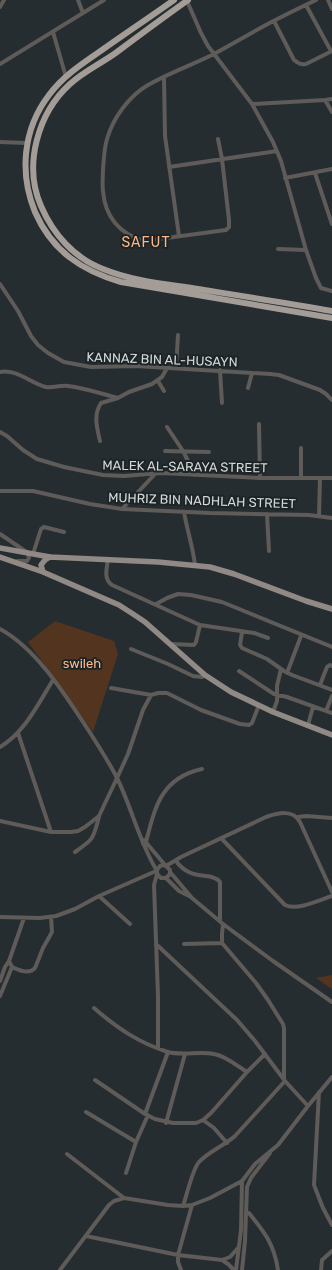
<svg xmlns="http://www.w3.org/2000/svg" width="332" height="1270" viewBox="0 0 332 1270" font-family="Rubik,sans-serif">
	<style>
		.green { fill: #53341e }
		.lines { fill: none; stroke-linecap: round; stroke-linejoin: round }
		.minor { stroke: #5e5b59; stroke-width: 4 }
		.major { stroke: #908985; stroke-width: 5.5 }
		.highway { stroke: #a39c97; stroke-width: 6 }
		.labels { text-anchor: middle; stroke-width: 4; stroke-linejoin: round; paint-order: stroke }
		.street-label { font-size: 13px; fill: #d4d8da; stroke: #1c2426 }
		.park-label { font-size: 13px; fill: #fbb98c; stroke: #1c2426 }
		.neighbourhood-label { font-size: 14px; letter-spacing: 1px; fill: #fbb788; stroke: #1c2426 }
	</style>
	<rect width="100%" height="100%" fill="#262d30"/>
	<!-- green -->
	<path class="green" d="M55,621L114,641L118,654L93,732L28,642Z
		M332,975V989L316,978Z"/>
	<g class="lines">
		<!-- minor -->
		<path class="minor" d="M78,0L83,13
			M328,0L332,9
			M187,1L201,33L208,46L252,104L273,142L281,161L306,250L316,278L321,288L332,291
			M306,5L331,51
			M0,7L4,0
			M274,21L294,60C298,63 300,65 306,64L332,51
			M53,32L66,77
			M0,64L104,0
			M164,78L165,136L179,236
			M325,100L332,112
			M252,104L325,100L332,99
			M218,139L222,159L229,220V227L226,230L144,241C119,234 105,216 103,191C102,184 103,176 103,169C104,159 104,149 107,139C113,118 129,96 148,85C169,73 192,65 214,54C225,48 237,41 248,35C270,22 293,11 316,0
			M0,142L27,143
			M169,167L277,151
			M315,173L332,224
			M285,178L332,169
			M278,249L306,250
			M0,284L18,311L31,336L38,345L48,353L64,362L91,367L136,366L270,374L279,375L320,390L326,394L332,400
			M176,368L178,335
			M220,370L222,403
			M0,372C18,369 30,383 46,387C53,388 60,385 68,386C85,388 102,394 118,398
			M158,381L164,391
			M248,388L252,373
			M259,424L260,478
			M167,427L183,451L195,475
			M0,432L7,436L23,450L37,459L64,467L103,475L124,476L161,473L260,478H332
			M100,441C97,428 93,415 101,403L118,398L129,392L152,384L162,377L167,368
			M165,451L209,452
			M301,478V448
			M0,491H33L90,504L122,509L210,513L309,515L332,518
			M122,509L155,474
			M184,512C187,530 193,547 195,565
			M267,514L269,551
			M319,516L320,478
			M0,534L28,553L29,558L27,561H17
			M33,554L41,529L44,527L64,532
			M108,559C107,568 103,579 112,585L200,625L254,633L268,638
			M156,604L167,598L178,594L191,595L222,602L332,647
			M0,629C37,649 66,696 89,731C99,747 109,762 117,778C132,808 139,842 157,871
			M242,632L240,645L242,648L267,659L284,671L292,675L332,690
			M171,644L194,645L196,642L200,625
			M131,649L168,664L193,676L202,677L205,675
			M239,671L274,694L287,697L332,713
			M287,673L301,636
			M320,685L327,667L330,665L332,666
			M111,688L151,695
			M326,711L332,696
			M273,712L277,701V686L281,669
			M308,725L313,707
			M18,733L51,832
			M0,747C25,732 38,704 53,680
			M298,817L306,816L332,818
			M0,821L51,832H71L78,831L85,827L99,816L117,778L128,754L143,710L151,695L158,693H167L201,710L240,724L249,725L252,723L259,705
			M221,838L285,905C297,911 320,900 332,896
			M144,840L165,865
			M143,844L146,842C155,807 161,778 202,769
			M75,852C94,839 93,839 99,817
			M176,861C191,882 211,871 220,882V921
			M166,866L170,870V874L166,878H161L158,875L156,871L160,866L163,865L166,866L181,857L266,817C278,813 293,809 300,822L332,892
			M170,872L192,898L223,924L273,961L332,1002
			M157,874L154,885L158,996V1048
			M166,878L179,891L191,897
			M99,896L130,924
			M0,917L40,918L56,916L75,909L99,896L156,871
			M24,918L9,961L12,967C19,970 29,975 35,968L43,948L52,932L51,917
			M223,924L222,934V943L256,983L268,1000L283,1024L284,1028V1079
			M156,944L237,1020L255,1041L285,1081L308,1106
			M184,944L222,943
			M0,981L5,967L9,961
			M0,996L12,967
			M94,1008C117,1028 139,1043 168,1052C183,1056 199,1051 214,1054C226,1056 237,1066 247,1072
			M95,1080L145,1114L155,1119L173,1123H196L203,1120L211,1113L247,1072L265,1054
			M319,1092L314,1185L323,1208L332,1225
			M86,1112L136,1142
			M145,1114L168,1052
			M203,1120L214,1128L227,1143
			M166,1123L185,1054
			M67,1154L124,1198L168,1205L183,1206L192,1205L210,1198L242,1181L255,1164L278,1145L308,1106L332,1077
			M126,1173L136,1142L148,1115
			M183,1206C187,1195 192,1170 199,1162C208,1152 225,1145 235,1136L285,1081
			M247,1213H249C265,1233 274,1244 278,1270
			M86,1236L178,1255L222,1260L228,1264L234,1270
			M222,1260L230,1257L238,1248
			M60,1270L109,1205L114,1201L124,1198
			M181,1270L178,1262V1255L192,1205
			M236,1270L241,1230L242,1181
			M242,1270L245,1241L247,1187L251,1178L270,1153
			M321,1270L322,1260L332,1251"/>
		<!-- major -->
		<path class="major" d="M0,548L50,557L158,562L210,567L234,574L306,601L332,609
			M0,557L43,572L119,605L133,614L145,622L205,675L231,692L273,712L332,735
			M43,572L41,565L45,560L50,557"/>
		<!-- highway -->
		<path class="highway" d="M174,0C150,17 126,33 102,50C83,63 63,76 49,95C23,129 19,173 35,212C52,251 82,271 121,282L332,318
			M188,0C164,17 141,34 117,52C102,63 84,71 70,84C38,113 23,165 41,206C53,234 74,258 103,269C132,281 166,284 198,289C242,296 287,303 332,311"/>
	</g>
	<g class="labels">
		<!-- street labels -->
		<g class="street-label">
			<text transform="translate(162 359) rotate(2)" y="5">KANNAZ BIN AL-HUSAYN</text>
			<text transform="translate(185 466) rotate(1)" y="5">MALEK AL-SARAYA STREET</text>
			<text transform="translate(202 500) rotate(2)" y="5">MUHRIZ BIN NADHLAH STREET</text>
		</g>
		<!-- park labels -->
		<g class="park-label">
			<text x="82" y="668">swileh</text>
		</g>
		<!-- neighbourhood labels -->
		<g class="neighbourhood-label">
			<text x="146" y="247">SAFUT</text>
		</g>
	</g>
</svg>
